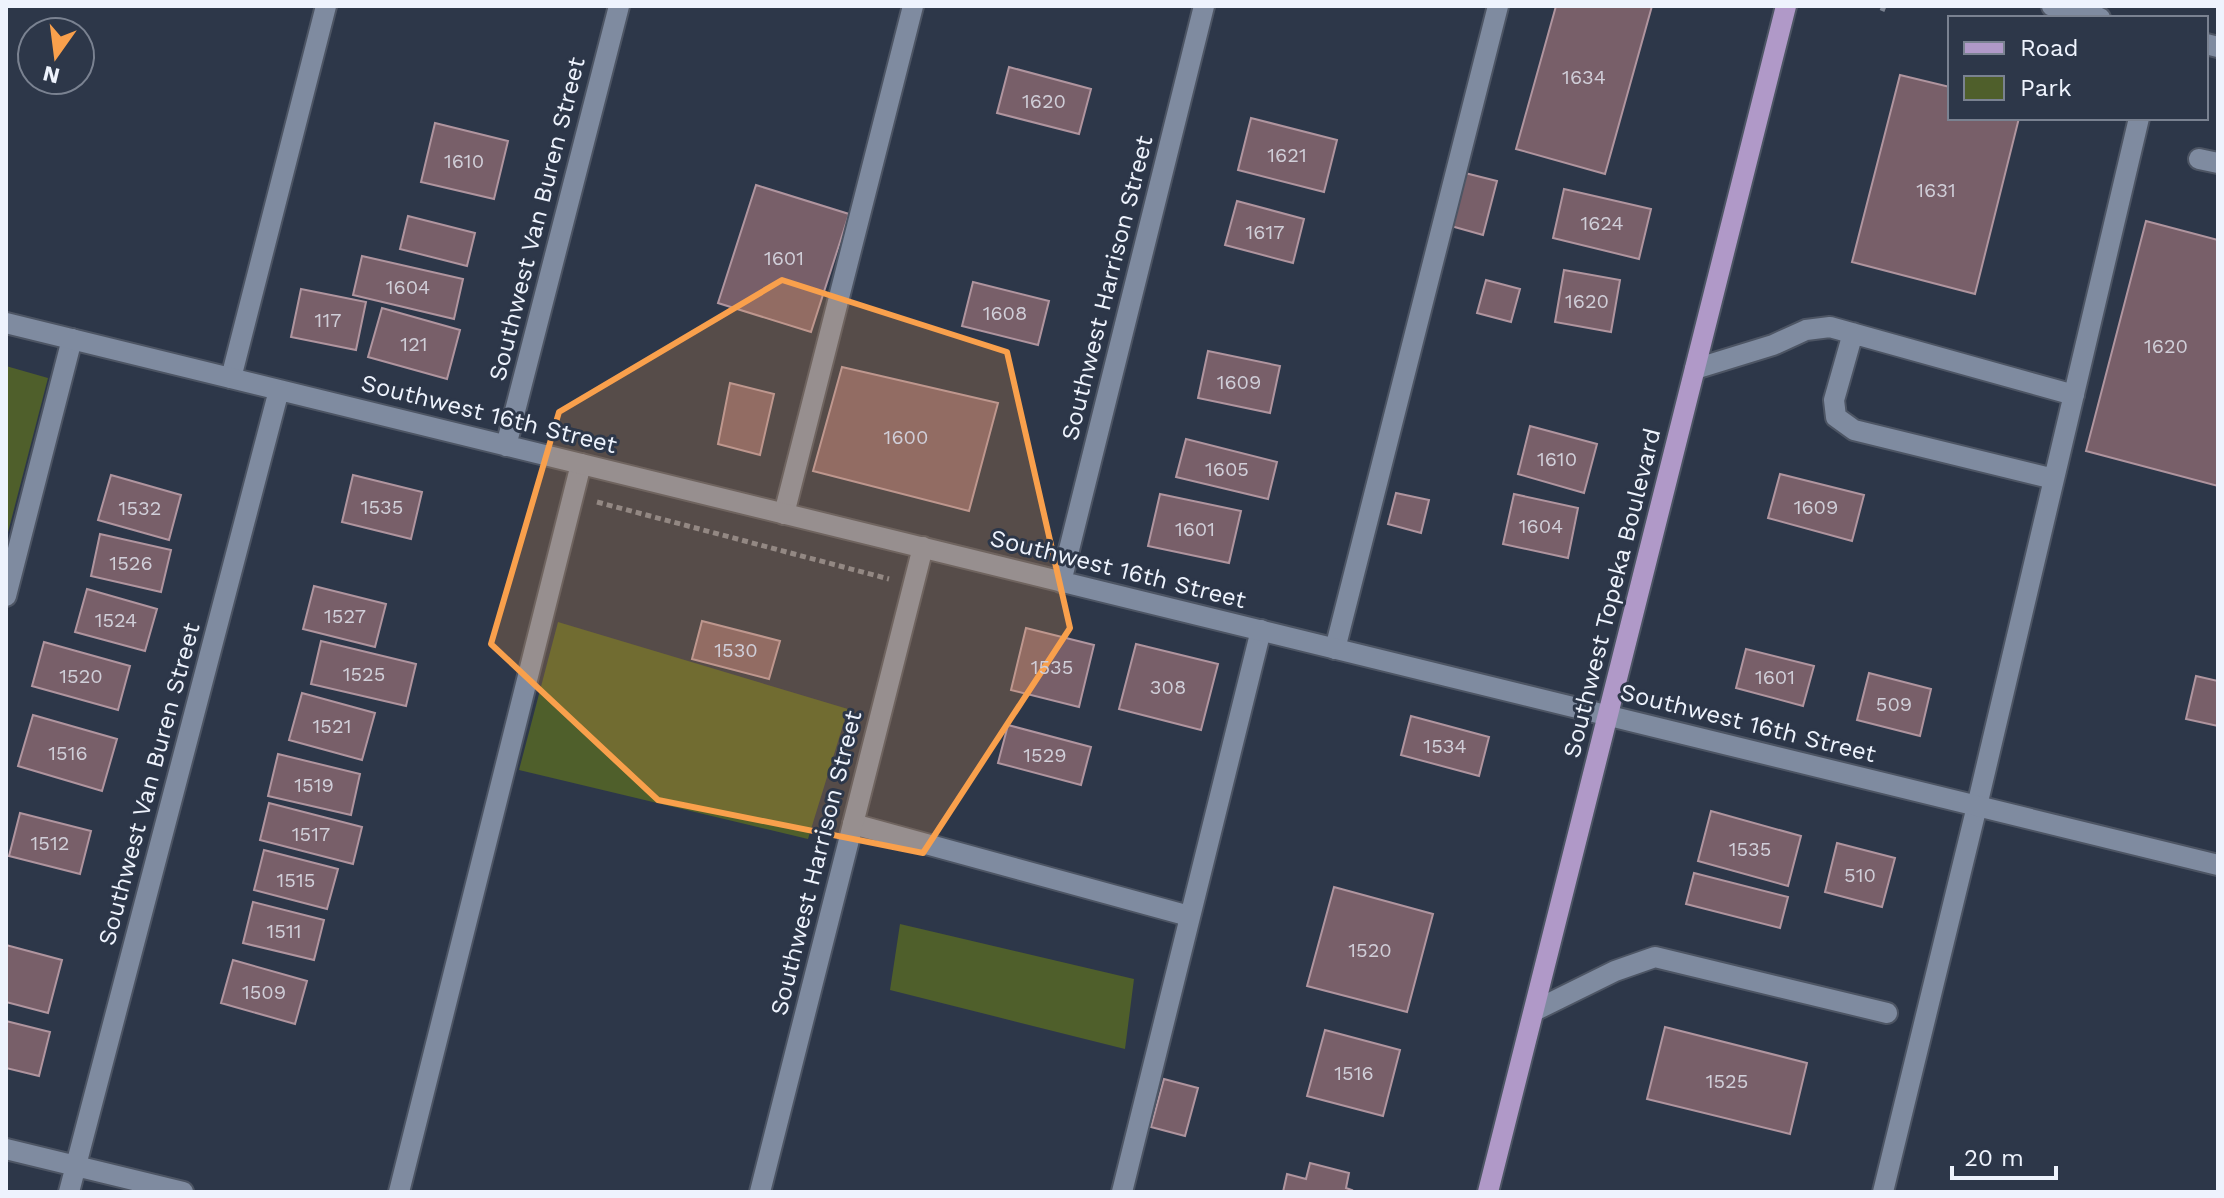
<svg xmlns="http://www.w3.org/2000/svg" width="2224" height="1198" viewBox="0 0 2224 1198" font-family="'Work Sans',sans-serif">
	<style>
		.green { fill: #4f5f2b }
		.building { fill: #785f69; stroke: #b0959f; stroke-width: 2 }
		.lines { fill: none; stroke-linecap: round; stroke-linejoin: round }
		.lane-casing { stroke: #4d5564; stroke-width: 24 }
		.street-casing { stroke: #4d5564; stroke-width: 24 }
		.secondary-casing { stroke: #4d5564; stroke-width: 24 }
		.primary-casing { stroke: #4d5564; stroke-width: 24 }
		.path { stroke: #7a8291; stroke-width: 5; stroke-dasharray: 6 4; stroke-linecap: butt }
		.lane { stroke: #7f8ba0; stroke-width: 20 }
		.street { stroke: #7f8ba0; stroke-width: 20 }
		.secondary { stroke: #7f8ba0; stroke-width: 20 }
		.primary { stroke: #b099c8; stroke-width: 20 }
		.marked { fill: #f9a04c; fill-opacity: 0.2; stroke: #f9a04c; stroke-width: 6; stroke-linejoin: round }
		.labels { text-anchor: middle; stroke-width: 6; stroke-linejoin: round; paint-order: stroke }
		.number-label { font-size: 20px; fill: #d0ced8 }
		.street-label { font-size: 24px; fill: #eef3fd; stroke: #2d3749 }
	</style>
	<rect width="100%" height="100%" fill="#2d3749"/>
	<!-- green -->
	<path class="green" d="M6,366L48,378L6,540Z
		M558,622L848,709L808,839L519,770Z
		M900,924L1134,979L1125,1049L890,990Z"/>
	<!-- building -->
	<path class="building" d="M1556,6H1652L1605,174L1516,149Z
		M1009,67L1091,89L1079,134L997,113Z
		M1900,75L1950,87V118H2019L1975,294L1852,262Z
		M1251,118L1337,140L1324,192L1238,170Z
		M435,123L508,141L494,199L421,182Z
		M1465,173L1497,181L1483,235L1451,226Z
		M756,185L849,214L811,332L718,303Z
		M1564,189L1651,209L1639,259L1553,238Z
		M1237,201L1304,219L1293,263L1225,245Z
		M408,216L475,233L467,266L400,249Z
		M2146,221L2218,240V486L2086,451Z
		M362,256L463,279L454,319L353,295Z
		M1564,270L1620,280L1611,332L1555,322Z
		M1486,280L1520,289L1511,322L1477,313Z
		M973,282L1049,301L1038,345L962,326Z
		M301,289L366,302L356,350L291,337Z
		M382,308L460,330L447,379L368,357Z
		M1208,351L1280,366L1270,413L1198,398Z
		M842,367L998,403L969,511L813,471Z
		M730,383L774,394L760,455L718,444Z
		M1530,426L1597,444L1584,493L1518,474Z
		M1186,439L1277,462L1268,499L1176,477Z
		M1780,474L1864,495L1852,541L1768,518Z
		M111,475L181,495L169,540L98,520Z
		M353,475L422,492L411,539L342,522Z
		M1396,493L1429,500L1421,533L1388,524Z
		M1160,494L1241,511L1229,563L1148,546Z
		M1514,494L1578,508L1568,558L1503,544Z
		M100,534L171,550L161,592L91,576Z
		M314,586L386,604L375,647L303,629Z
		M87,589L157,609L145,651L75,632Z
		M702,621L780,641L769,679L692,659Z
		M1026,628L1094,645L1079,707L1011,690Z
		M321,641L416,664L406,706L311,684Z
		M44,642L130,666L118,710L32,686Z
		M1136,644L1218,664L1201,730L1119,709Z
		M1746,649L1814,666L1803,706L1736,688Z
		M1869,673L1931,689L1920,736L1857,720Z
		M2196,676L2218,681V726L2186,719Z
		M302,693L375,713L362,760L289,740Z
		M33,715L117,739L102,791L18,766Z
		M1411,716L1489,737L1479,776L1401,755Z
		M1008,725L1091,747L1081,785L998,763Z
		M278,754L360,774L351,815L268,796Z
		M269,803L362,827L353,864L260,840Z
		M1711,811L1801,836L1788,886L1698,861Z
		M20,813L91,831L80,874L9,856Z
		M1837,843L1895,858L1882,907L1825,892Z
		M264,850L338,869L327,909L254,890Z
		M1694,873L1788,897L1780,928L1686,904Z
		M1334,887L1433,914L1407,1012L1307,986Z
		M253,902L324,920L314,960L243,943Z
		M6,945L62,960L48,1013L6,1002Z
		M233,960L307,981L295,1024L221,1003Z
		M6,1021L50,1032L39,1076L6,1068Z
		M1665,1027L1807,1063L1790,1134L1647,1099Z
		M1325,1030L1400,1050L1383,1116L1307,1096Z
		M1164,1079L1198,1088L1185,1136L1151,1127Z
		M1310,1163L1349,1173L1346,1188L1352,1190L1351,1192H1283L1287,1174L1306,1179Z"/>
	<g class="lines">
		<!-- lane casing -->
		<g class="lane-casing">
			<path id="lane" d="M2199,159L2218,163
				M1853,333L1834,400L1836,417L1854,430L2054,479
				M1695,369L1773,345L1806,330L1830,327L2074,395
				M231,378L326,6
				M784,514L913,6
				M6,596L72,339
				M1335,649L1498,6
				M853,824L1189,916
				M1534,1011L1615,971L1655,957L1887,1013
				M399,1192L581,464
				M1122,1192L1261,630
				M1883,1192L1977,806L2139,118"/>
		</g>
		<!-- street casing -->
		<g class="street-casing">
			<path id="street" d="M6,323L2218,865
				M506,446L619,6
				M1061,582L1204,6
				M6,1149L183,1192
				M69,1192L279,390
				M760,1192L923,547"/>
		</g>
		<!-- secondary casing -->
		<g class="secondary-casing">
			<path id="secondary" d="M2052,6L2100,18
				M2206,44L2218,47"/>
		</g>
		<!-- primary casing -->
		<g class="primary-casing">
			<path id="primary" d="M1488,1192L1786,6"/>
		</g>
		<!-- path -->
		<path class="path" d="M1882,11L1884,6
			M597,502L889,579"/>
		<!-- lane -->
		<use href="#lane" class="lane"/>
		<!-- street -->
		<use href="#street" class="street"/>
		<!-- secondary -->
		<use href="#secondary" class="secondary"/>
		<!-- primary -->
		<use href="#primary" class="primary"/>
	</g>
	<!-- marked area -->
	<path class="marked" d="M782,280L1007,352L1070,628L923,853L658,800L491,644L559,412Z"/>
	<g class="labels">
		<!-- number labels -->
		<g class="number-label">
			<text x="1584" y="84">1634</text>
			<text x="1044" y="108">1620</text>
			<text x="1287" y="162">1621</text>
			<text x="464" y="168">1610</text>
			<text x="1936" y="197">1631</text>
			<text x="1602" y="230">1624</text>
			<text x="1265" y="239">1617</text>
			<text x="784" y="265">1601</text>
			<text x="408" y="294">1604</text>
			<text x="1587" y="308">1620</text>
			<text x="1005" y="320">1608</text>
			<text x="328" y="327">117</text>
			<text x="414" y="351">121</text>
			<text x="2166" y="353">1620</text>
			<text x="1239" y="389">1609</text>
			<text x="906" y="444">1600</text>
			<text x="1557" y="466">1610</text>
			<text x="1227" y="476">1605</text>
			<text x="382" y="514">1535</text>
			<text x="1816" y="514">1609</text>
			<text x="140" y="515">1532</text>
			<text x="1541" y="533">1604</text>
			<text x="1195" y="536">1601</text>
			<text x="131" y="570">1526</text>
			<text x="345" y="623">1527</text>
			<text x="116" y="627">1524</text>
			<text x="736" y="657">1530</text>
			<text x="1052" y="674">1535</text>
			<text x="364" y="681">1525</text>
			<text x="81" y="683">1520</text>
			<text x="1775" y="684">1601</text>
			<text x="1168" y="694">308</text>
			<text x="1894" y="711">509</text>
			<text x="332" y="733">1521</text>
			<text x="1445" y="753">1534</text>
			<text x="68" y="760">1516</text>
			<text x="1045" y="762">1529</text>
			<text x="314" y="792">1519</text>
			<text x="311" y="841">1517</text>
			<text x="50" y="850">1512</text>
			<text x="1750" y="856">1535</text>
			<text x="1860" y="882">510</text>
			<text x="296" y="887">1515</text>
			<text x="284" y="938">1511</text>
			<text x="1370" y="957">1520</text>
			<text x="264" y="999">1509</text>
			<text x="1354" y="1080">1516</text>
			<text x="1727" y="1088">1525</text>
		</g>
		<!-- street labels -->
		<g class="street-label">
			<text transform="translate(537 219) rotate(-76)" y="8">Southwest Van Buren Street</text>
			<text transform="translate(1107 288) rotate(-76)" y="8">Southwest Harrison Street</text>
			<text transform="translate(489 414) rotate(14)" y="8">Southwest 16th Street</text>
			<text transform="translate(1118 569) rotate(14)" y="8">Southwest 16th Street</text>
			<text transform="translate(1612 593) rotate(-76)" y="8">Southwest Topeka Boulevard</text>
			<text transform="translate(1748 723) rotate(14)" y="8">Southwest 16th Street</text>
			<text transform="translate(149 784) rotate(-75)" y="8">Southwest Van Buren Street</text>
			<text transform="translate(816 863) rotate(-76)" y="8">Southwest Harrison Street</text>
		</g>
	</g>
	<!-- border -->
	<rect width="2224" height="1198" fill="none" stroke="#eef3fd" stroke-width="16"/>
	<!-- legend -->
	<rect x="1948" y="16" width="260" height="104" fill="#2d3749" stroke="#7a8291" stroke-width="2"/>
	<rect x="1964" y="42" width="40" height="12" fill="#b099c8" stroke="#7a8291" stroke-width="2"/>
	<text x="2020" y="56" font-size="24" fill="#eef3fd">Road</text>
	<rect x="1964" y="76" width="40" height="24" fill="#4f5f2b" stroke="#7a8291" stroke-width="2"/>
	<text x="2020" y="96" font-size="24" fill="#eef3fd">Park</text>
	<!-- north arrow -->
	<g transform="translate(56 56) rotate(194)"><circle r="38" fill="#2d3749" stroke="#7a8291" stroke-width="2"/>
	<path d="M0-6L14 30L0 20L-14 30Z" fill="#f9a04c"/>
	<text y="-12" font-size="22" font-weight="bold" text-anchor="middle" fill="#eef3fd">N</text>
	</g>
	<!-- scale -->
	<path d="M1952 1166v12h104v-12" fill="none" stroke="#eef3fd" stroke-width="4"/>
	<text x="1964" y="1166" font-size="24" fill="#eef3fd" stroke="#2d3749" stroke-width="6" paint-order="stroke">20 m</text>
</svg>
